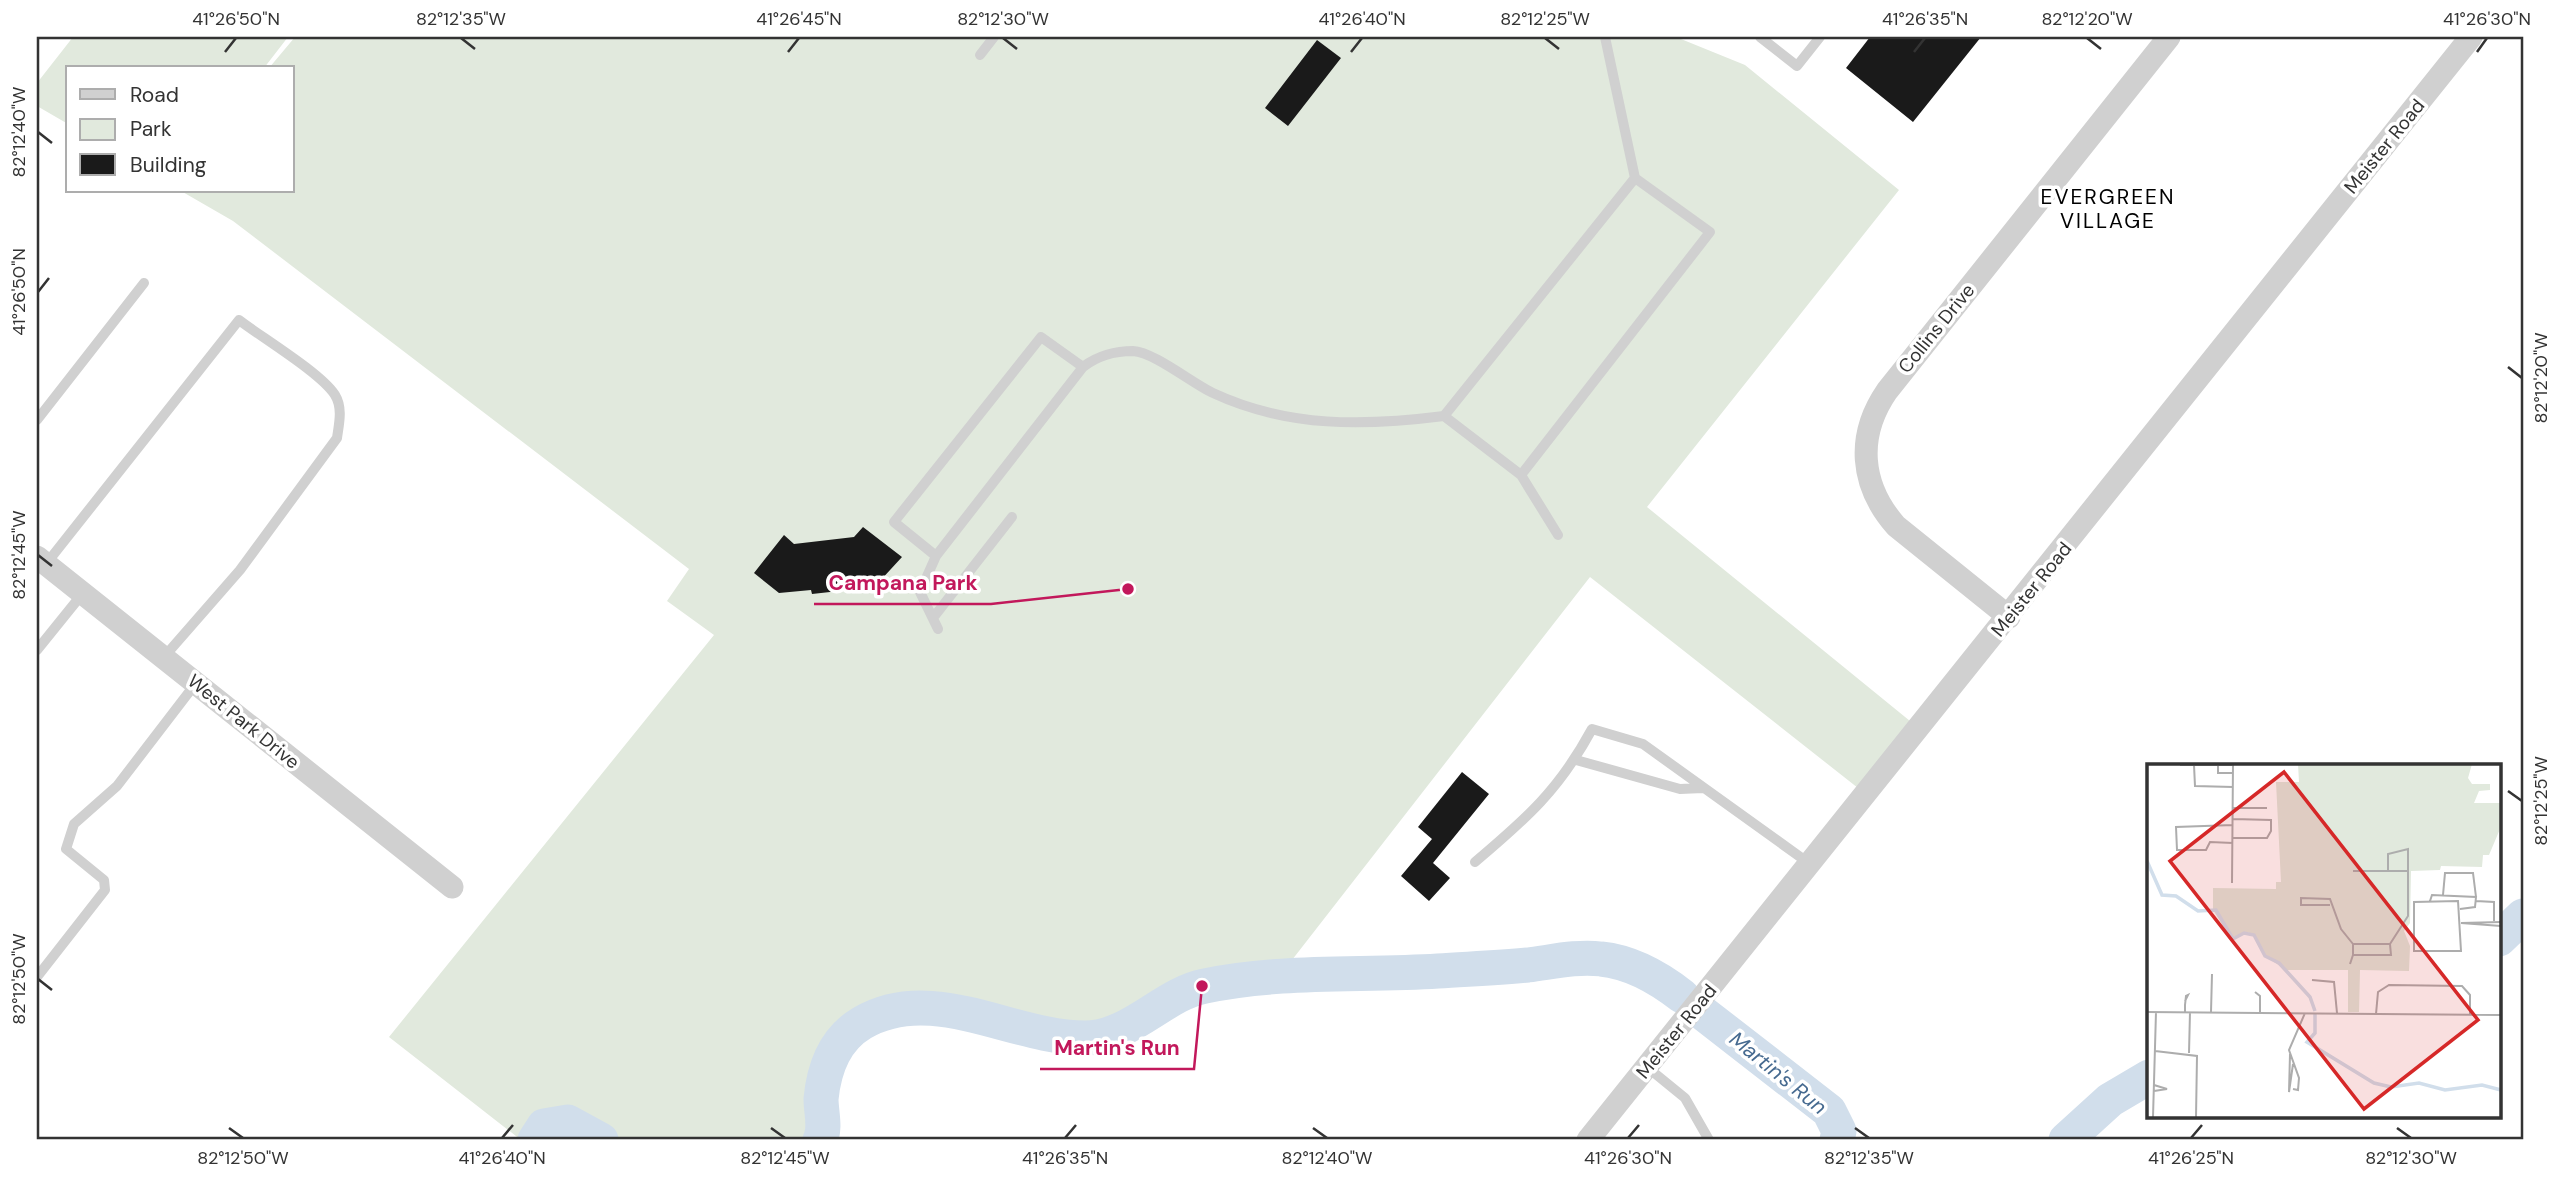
<svg xmlns="http://www.w3.org/2000/svg" width="2560" height="1177" viewBox="0 0 2560 1177" font-family="'DM Sans',sans-serif">
	<style>
		.green { fill: #e1e9dd }
		.lines { fill: none; stroke-linecap: round; stroke-linejoin: round }
		.river { stroke: #d1deeb; stroke-width: 35 }
		.building { fill: #1a1a1a }
		.service { stroke: #d0d0d0; stroke-width: 10 }
		.minor { stroke: #d0d0d0; stroke-width: 23 }
		.ticks { fill: none; stroke: #333; stroke-width: 2.5 }
		.labels { text-anchor: middle; stroke-width: 7; stroke-linejoin: round; paint-order: stroke }
		.street-label { font-size: 19px; fill: #333; stroke: #fff }
		.neighbourhood-label { font-size: 21px; letter-spacing: 2px; fill: #000; stroke: #fff }
		.water-label { font-size: 21px; font-style: italic; fill: #466a90; stroke: #fff }
		.inset-river { fill: none; stroke: #d1deeb; stroke-width: 3.5 }
		.inset-road { fill: none; stroke: #adadad; stroke-width: 2 }
		.view { fill: #d62828; fill-opacity: 0.15; stroke: #d62828; stroke-width: 3.5 }
		.inset-edge { fill: none; stroke: #333; stroke-width: 3.5 }
		.leader { fill: none; stroke: #c2185b; stroke-width: 2.5 }
		.callout-dot { fill: #c2185b; stroke: #fff; stroke-width: 2.5 }
		.callout-label { font-size: 21px; text-anchor: middle; font-weight: bold; fill: #c2185b; stroke: #fff; stroke-width: 7; stroke-linejoin: round; paint-order: stroke }
		.neatline { fill: none; stroke: #333; stroke-width: 2.5 }
		.ticks-label { font-size: 18px; text-anchor: middle; fill: #333 }
	</style>
	<rect width="100%" height="100%" fill="#fff"/>
	<!-- green -->
	<path class="green" d="M73,37H288L264,68H68V124L37,106V83Z
		M295,37H1676L1745,65L1899,190L1647,507L1910,721L1858,788L1590,577L1278,978C1255,979 1221,978 1200,987C1162,1003 1126,1039 1084,1038C1007,1037 880,961 831,1057C817,1083 829,1122 820,1140H601L568,1122L544,1126L535,1140H521L389,1037L714,635L667,601L689,569L233,221L181,191H292V68H269Z"/>
	<g class="lines">
		<!-- river -->
		<path class="river" d="M2499,939L2523,916
			M1704,1014L1829,1111L1839,1131L1837,1140
			M535,1140L544,1126L568,1122L601,1140
			M820,1140C826,1128 821,1112 821,1099C824,1068 835,1039 862,1023C932,982 1012,1038 1085,1038C1131,1038 1163,994 1205,986C1281,970 1361,976 1438,971C1468,969 1498,968 1528,965C1552,962 1577,956 1601,959C1631,962 1659,978 1682,996
			M2066,1140L2110,1100L2149,1077"/>
	</g>
	<!-- building -->
	<path class="building" d="M1870,37H1981L1913,122L1846,68Z
		M1317,40L1341,58L1288,126L1265,108Z
		M863,527L902,557L879,582L848,586V590L812,594L811,590L779,593L754,573L784,535L794,544L854,537Z
		M1462,772L1489,794L1433,863L1450,878L1429,901L1401,876L1432,839L1418,827Z"/>
	<g class="lines">
		<!-- service -->
		<path class="service" d="M1760,37L1797,66L1820,37
			M980,55L994,37
			M1083,367L936,556L894,522L1041,337L1083,367C1097,356 1116,351 1133,351C1154,352 1193,384 1213,393C1288,428 1365,426 1444,416
			M37,420L144,283
			M1521,475L1444,416L1635,178
			M1558,535L1521,475L1710,232L1635,178L1605,37
			M936,556L920,592L938,629
			M46,564L239,320C261,337 321,373 335,395C343,408 339,424 337,438L240,570L164,657
			M933,618L1012,517
			M37,650L83,593
			M1576,760L1680,789L1703,788
			M1475,862C1527,818 1559,790 1592,729L1643,744L1810,864
			M37,977L105,890L104,880L66,849L74,824L117,786L196,683
			M1647,1067L1685,1098L1709,1140"/>
		<!-- minor -->
		<path class="minor" d="M37,557L452,887
			M2009,617L1896,526C1860,485 1856,436 1887,391L2169,37
			M1588,1140L2471,37"/>
	</g>
	<!-- ticks -->
	<path class="ticks" d="M461,38L475,49M1003,38L1017,49M1545,38L1559,49M2087,38L2101,49M225,52L236,38M788,52L799,38M1351,52L1362,38M1914,52L1925,38M2477,52L2487,38M38,132L52,143M38,292L49,278M2508,367L2522,378M38,555L52,566M2508,791L2522,801M38,979L52,990M229,1128L243,1138M771,1128L785,1138M1313,1128L1327,1138M1855,1128L1869,1138M2397,1128L2411,1138M502,1138L513,1125M1065,1138L1076,1125M1628,1138L1639,1125M2191,1138L2202,1125"/>
	<g class="labels">
		<!-- street labels -->
		<g class="street-label">
			<text transform="translate(2384 146) rotate(-51)" y="7">Meister Road</text>
			<text transform="translate(1936 328) rotate(-51)" y="7">Collins Drive</text>
			<text transform="translate(2031 589) rotate(-51)" y="7">Meister Road</text>
			<text transform="translate(244 721) rotate(39)" y="7">West Park Drive</text>
			<text transform="translate(1676 1031) rotate(-51)" y="7">Meister Road</text>
		</g>
		<!-- neighbourhood labels -->
		<g class="neighbourhood-label">
			<text x="2108" y="204">EVERGREEN<tspan x="2108" dy="24">VILLAGE</tspan></text>
		</g>
		<!-- water labels -->
		<g class="water-label">
			<text transform="translate(1778 1073) rotate(39)" y="7">Martin's Run</text>
		</g>
	</g>
	<!-- overview -->
	<g transform="translate(2147 764)">
		<rect width="354" height="354" fill="#fff"/>
		<path d="M151,0H325L321,14L325,20H343V26L332,27L327,39H353V65L342,91H336L335,103L294,102L293,106L264,107L263,159L257,167L263,182L262,207L213,206L212,248H201V206H139L118,192L107,171L100,168L84,174L66,146V124L129,125V118H134L129,18H152Z" fill="#e1e9dd"/>
		<path class="inset-river" d="M0,97L15,131L29,132L51,147L69,146L86,175L97,169L107,171L118,192L132,199L163,233L168,247M168,250V269L160,278L227,319L244,323L272,319L298,326L335,321L354,326"/>
		<path class="inset-road" d="M33,1H86M47,1L48,22L86,23M71,1V9H86M86,44H120M86,74H120L124,67V56L86,55M86,79L63,78L59,86H30L29,63L86,61M206,107H241M85,119L86,0M296,131L298,109H326L329,133M283,137L285,131L329,133L328,143L313,145M311,137L314,187H267V138ZM329,137L347,138V157M183,141H154V134L183,135L194,165L206,180M314,159L354,162M314,159L354,158M206,191V180H243M203,200L206,191H244L243,180L261,152V85L241,90V107H261M165,216L187,218L190,249M108,228L113,232V248M0,248L354,251M38,248V241L39,232L41,231L38,237M64,248L65,210M229,250L231,228L242,221L315,222L323,231V250M8,287L50,292L49,353M42,289L43,248M143,290L142,328L146,300M146,325L151,326L152,314L142,286L158,249M7,327L20,325L7,321M6,353L9,248"/>
		<path class="view" d="M137,8L331,256L217,345L23,97Z"/>
		<rect width="354" height="354" class="inset-edge"/>
	</g>
	<!-- callouts -->
	<path class="leader" d="M1128 589L991 604H814M1202 986L1194 1069H1040"/>
	<g class="callout-dot">
		<circle cx="1128" cy="589" r="7"/>
		<circle cx="1202" cy="986" r="7"/>
	</g>
	<g class="callout-label">
		<text x="903" y="590">Campana Park</text>
		<text x="1117" y="1055">Martin's Run</text>
	</g>
	<!-- border -->
	<rect width="2560" height="1177" fill="none" stroke="#ffffff" stroke-width="77"/>
	<!-- legend -->
	<rect x="66" y="66" width="228" height="126" fill="#ffffff" stroke="#adadad" stroke-width="2"/>
	<rect x="80" y="89" width="35" height="10" fill="#d0d0d0" stroke="#adadad" stroke-width="2"/>
	<text x="130" y="102" font-size="21" fill="#333333">Road</text>
	<rect x="80" y="119" width="35" height="21" fill="#e1e9dd" stroke="#adadad" stroke-width="2"/>
	<text x="130" y="136" font-size="21" fill="#333333">Park</text>
	<rect x="80" y="154" width="35" height="21" fill="#1a1a1a" stroke="#adadad" stroke-width="2"/>
	<text x="130" y="172" font-size="21" fill="#333333">Building</text>
	<rect x="38" y="38" width="2484" height="1100" class="neatline"/>
	<g class="ticks-label">
		<text x="236" y="25">41°26'50"N</text>
		<text x="461" y="25">82°12'35"W</text>
		<text x="799" y="25">41°26'45"N</text>
		<text x="1003" y="25">82°12'30"W</text>
		<text x="1362" y="25">41°26'40"N</text>
		<text x="1545" y="25">82°12'25"W</text>
		<text x="1925" y="25">41°26'35"N</text>
		<text x="2087" y="25">82°12'20"W</text>
		<text x="2487" y="25">41°26'30"N</text>
		<text transform="translate(19 132) rotate(-90)" y="6">82°12'40"W</text>
		<text transform="translate(19 292) rotate(-90)" y="6">41°26'50"N</text>
		<text transform="translate(2541 378) rotate(-90)" y="6">82°12'20"W</text>
		<text transform="translate(19 555) rotate(-90)" y="6">82°12'45"W</text>
		<text transform="translate(2541 801) rotate(-90)" y="6">82°12'25"W</text>
		<text transform="translate(19 979) rotate(-90)" y="6">82°12'50"W</text>
		<text x="243" y="1164">82°12'50"W</text>
		<text x="502" y="1164">41°26'40"N</text>
		<text x="785" y="1164">82°12'45"W</text>
		<text x="1065" y="1164">41°26'35"N</text>
		<text x="1327" y="1164">82°12'40"W</text>
		<text x="1628" y="1164">41°26'30"N</text>
		<text x="1869" y="1164">82°12'35"W</text>
		<text x="2191" y="1164">41°26'25"N</text>
		<text x="2411" y="1164">82°12'30"W</text>
	</g>
</svg>
